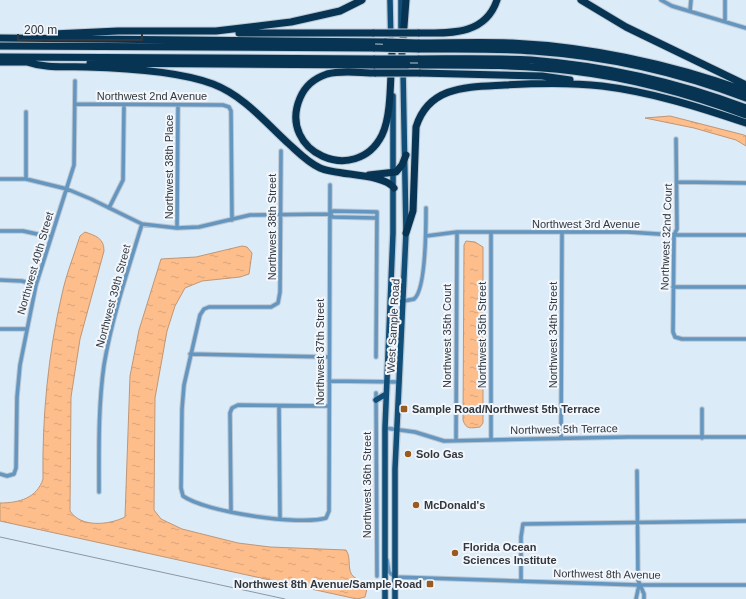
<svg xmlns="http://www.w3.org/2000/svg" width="746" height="599" viewBox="0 0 746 599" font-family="Arial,sans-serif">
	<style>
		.water { fill: url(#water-ripples); stroke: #c09675 }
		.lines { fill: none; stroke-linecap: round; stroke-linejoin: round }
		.minor-casing { stroke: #bac7d3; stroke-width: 5.5 }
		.primary-casing { stroke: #bac7d3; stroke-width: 8 }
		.motorway-casing { stroke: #bac7d3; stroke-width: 9 }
		.minor { stroke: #6596bf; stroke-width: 3.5 }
		.primary { stroke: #104d77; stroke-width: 5.5 }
		.motorway { stroke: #073453; stroke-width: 7 }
		.rail { stroke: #8d97a1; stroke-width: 1 }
		.motorway-bridge-casing { stroke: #bac7d3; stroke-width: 9; stroke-linecap: butt }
		.motorway-bridge { stroke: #073453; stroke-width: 7 }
		.poi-dot { fill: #9a5b21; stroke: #f1f7fc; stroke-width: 1.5 }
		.labels { text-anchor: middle; stroke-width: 4; stroke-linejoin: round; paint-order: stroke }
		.street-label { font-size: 11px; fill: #33383e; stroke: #f1f7fc }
		.poi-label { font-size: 11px; font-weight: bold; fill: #33383e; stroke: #f1f7fc; text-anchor: start }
	</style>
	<defs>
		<pattern id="water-ripples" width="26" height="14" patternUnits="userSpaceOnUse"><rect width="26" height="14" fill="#fdbe8c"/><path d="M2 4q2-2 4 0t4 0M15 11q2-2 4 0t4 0" fill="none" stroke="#d9a47a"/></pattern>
	</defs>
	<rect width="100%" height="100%" fill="#dcebf8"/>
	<!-- water -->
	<path class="water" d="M670,116L744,135L746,136V146L736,140L694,128L645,118Z
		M85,232C96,236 104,238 104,251L80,339L71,397L70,511C81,528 109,525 125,517L130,376L139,330L161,259L196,257L242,246L247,247L252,253L249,274L240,277L202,281L185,288L175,306L167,331L155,398L154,510L161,519L182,529L238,543L270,547L346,550C352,558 346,571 354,577C358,580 362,582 366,584L367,589L365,597L357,599L0,521V503C19,503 37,498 43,479C42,418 48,354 62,294C66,275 74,255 80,236Z
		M466,241L475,242L483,247V423L480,427C471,428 466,430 463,420L464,245Z"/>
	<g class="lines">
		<!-- minor casing -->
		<g class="minor-casing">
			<path id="minor" d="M661,0L672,6L746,28
				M725,0V21
				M690,11L691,0
				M75,104L223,105L229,107L231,111L232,220
				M676,139L677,229L674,235L673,332L675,337L682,339H746
				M281,151L280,292L278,303L271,307H209L204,309L200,315L184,385L182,409L181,488L183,496C205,512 300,526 326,518L329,511L330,185
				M0,179H26L67,189L91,199L142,224L177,228L199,227L250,215L330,214L333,211L377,212L376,357
				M26,179V112
				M678,182L746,183
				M109,208L123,180L124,105
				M330,214L333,217L377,218
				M177,228L178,105
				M0,231H23L51,237
				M426,236L457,232H628L674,235H746
				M0,280L22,281L36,285
				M673,287H746
				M404,301L414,299C426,290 426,225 426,208
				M0,329H26
				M190,354L329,357
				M329,381L400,382
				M376,393L377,576
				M279,406L280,519
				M702,409V438
				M385,428L415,432L444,441L628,437H746
				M561,438L562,232
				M491,439V232
				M456,440L457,232
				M637,471L638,580L644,594V599
				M0,474L7,476L14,474L16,468L17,397L20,365L36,285L74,165L75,81
				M99,492C99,450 98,407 104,365C112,317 128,270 142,224
				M231,511L230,413L232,408L238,405L329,406
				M387,560L389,572L395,577L639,585H746
				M521,581V537L523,524L746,521
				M636,599L639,585"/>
		</g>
		<!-- primary casing -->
		<g class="primary-casing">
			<path id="primary" d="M390,0L391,46
				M401,0V30
				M376,400L386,394
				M385,599V428L393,233V96
				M395,599V469L406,233L403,70"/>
		</g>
		<!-- motorway casing -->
		<g class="motorway-casing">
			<path id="motorway" d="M581,0L626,27L746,85
				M239,33H374
				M418,33C449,33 485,36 497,0
				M53,34L118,31H216L291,22L340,11L362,0
				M0,38L386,42
				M418,43C449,43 481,42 512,43C592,47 670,64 746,91
				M0,46L375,48
				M418,49C456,49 495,48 533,51C606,56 678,72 746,98
				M402,53L406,0
				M0,57L375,59
				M418,59C456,59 493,58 531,60C605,66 677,82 746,108
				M0,62H32
				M27,62C47,69 67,66 87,67C125,68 178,71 213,84C244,96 265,122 289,144C298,152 307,162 320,168C338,176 383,173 394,188
				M90,63L375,65
				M407,65C462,65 518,64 573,71C633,78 690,94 746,115
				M376,73C360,73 342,70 327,74C315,78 305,86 300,98C277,152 356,187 382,135C392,115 390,76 392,53
				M419,73L542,76L570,80
				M369,175L396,172L402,165L406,155
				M406,233L413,211L416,127C429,85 469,87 505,85C537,83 569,82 602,86C651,92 699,107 746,123"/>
		</g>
		<!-- minor -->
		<use href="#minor" class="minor"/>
		<!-- primary -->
		<use href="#primary" class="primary"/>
		<!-- motorway -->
		<use href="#motorway" class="motorway"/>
		<!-- rail -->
		<path class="rail" d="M0,537L285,599"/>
		<!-- motorway-bridge casing -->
		<g class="motorway-bridge-casing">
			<path id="motorway-bridge" d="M374,33H418
				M386,42L418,43
				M375,48L418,49
				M375,59H418
				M375,65H407
				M376,73H419"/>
		</g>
		<!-- motorway-bridge -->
		<use href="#motorway-bridge" class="motorway-bridge"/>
	</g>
	<!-- markers -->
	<g class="poi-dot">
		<rect x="400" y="405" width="8" height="8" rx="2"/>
		<circle cx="408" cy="454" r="4"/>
		<circle cx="416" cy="505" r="4"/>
		<circle cx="455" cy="553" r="4"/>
		<rect x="426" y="580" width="8" height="8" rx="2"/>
	</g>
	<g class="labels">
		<!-- street labels -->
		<g class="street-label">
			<text x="152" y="100">Northwest 2nd Avenue</text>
			<text transform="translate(169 167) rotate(-90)" y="4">Northwest 38th Place</text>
			<text x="586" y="228">Northwest 3rd Avenue</text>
			<text transform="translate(272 227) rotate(-90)" y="4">Northwest 38th Street</text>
			<text transform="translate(666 237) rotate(-88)" y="4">Northwest 32nd Court</text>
			<text transform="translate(35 263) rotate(-74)" y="4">Northwest 40th Street</text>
			<text transform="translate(113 296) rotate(-75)" y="4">Northwest 39th Street</text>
			<text transform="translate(393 326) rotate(-87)" y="4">West Sample Road</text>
			<text transform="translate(482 335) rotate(-90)" y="4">Northwest 35th Street</text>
			<text transform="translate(553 335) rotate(-90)" y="4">Northwest 34th Street</text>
			<text transform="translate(447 336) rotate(-90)" y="4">Northwest 35th Court</text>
			<text transform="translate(320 352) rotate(-90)" y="4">Northwest 37th Street</text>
			<text transform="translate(564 429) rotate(-1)" y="4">Northwest 5th Terrace</text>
			<text transform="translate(367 485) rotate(-90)" y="4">Northwest 36th Street</text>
			<text transform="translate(607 574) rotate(1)" y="4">Northwest 8th Avenue</text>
		</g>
		<!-- poi labels -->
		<g class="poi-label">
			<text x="412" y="413">Sample Road/Northwest 5th Terrace</text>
			<text x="416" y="458">Solo Gas</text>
			<text x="424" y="509">McDonald's</text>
			<text x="463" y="551">Florida Ocean<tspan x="463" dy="13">Sciences Institute</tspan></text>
			<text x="422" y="588" text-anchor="end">Northwest 8th Avenue/Sample Road</text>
		</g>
	</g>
	<!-- scale -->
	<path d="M18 34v6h124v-6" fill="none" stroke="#33383e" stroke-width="2"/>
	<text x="24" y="34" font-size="12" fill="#33383e" stroke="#f1f7fc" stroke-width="3" paint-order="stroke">200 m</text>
</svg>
